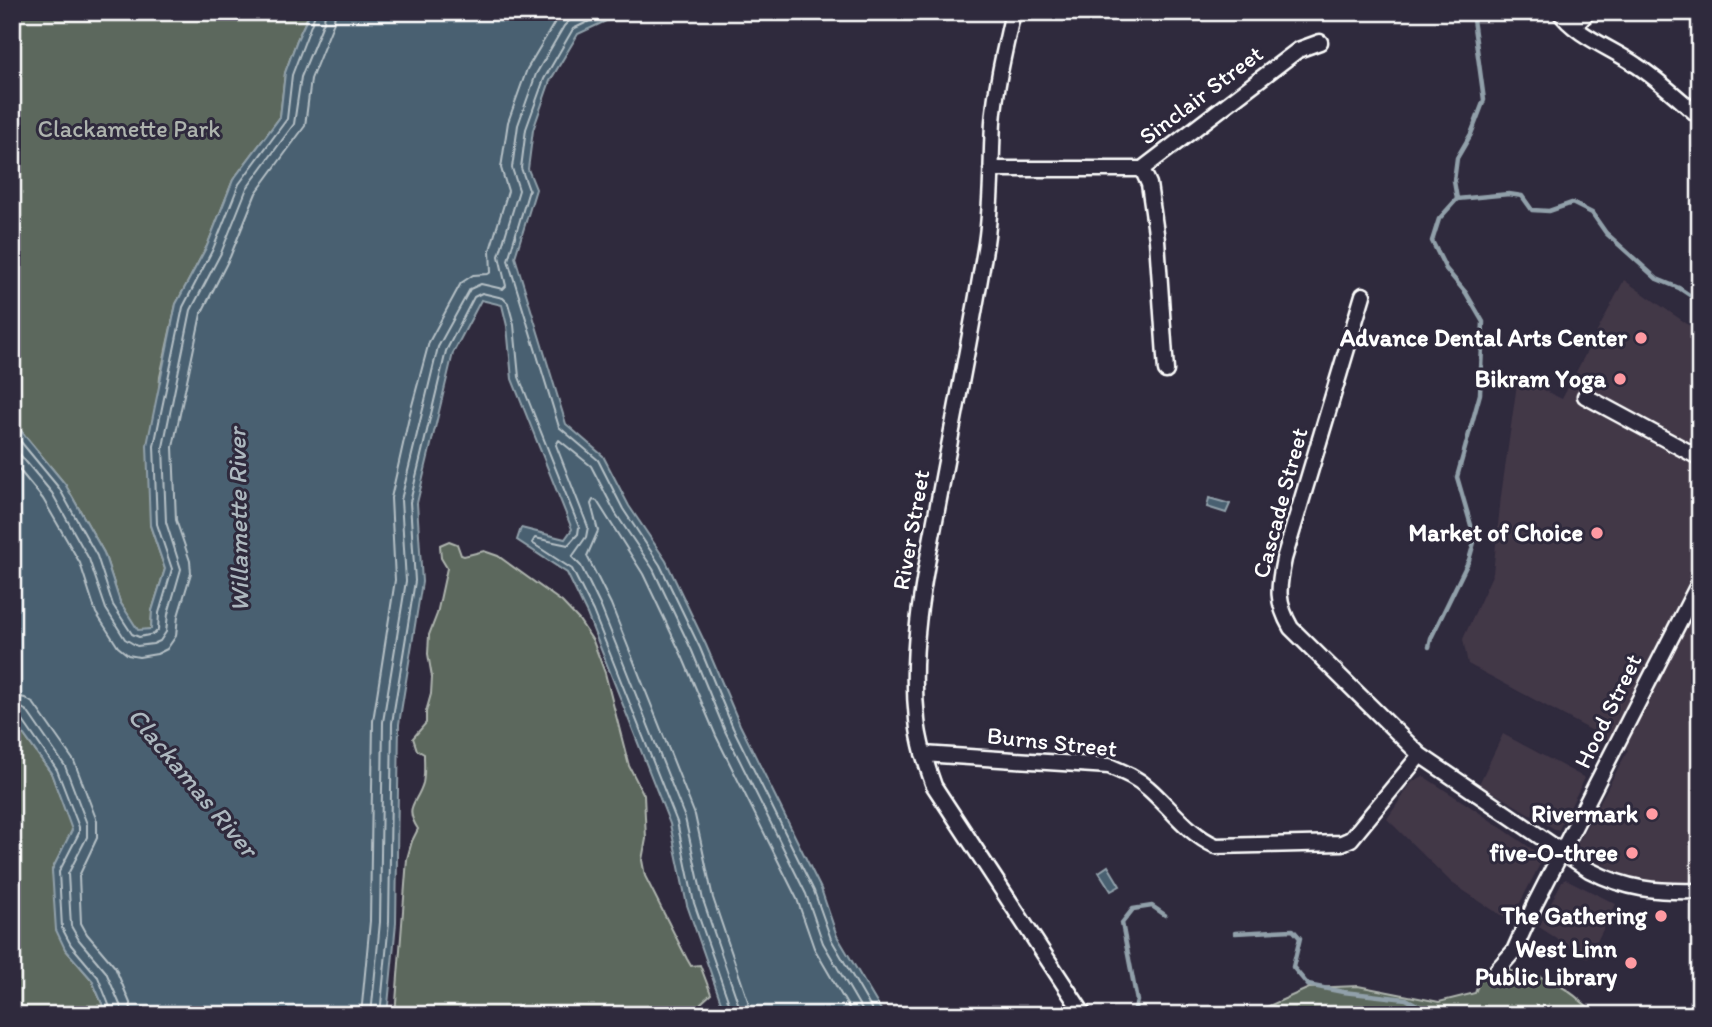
<svg xmlns="http://www.w3.org/2000/svg" width="1712" height="1027" viewBox="0 0 1712 1027" font-family="Itim,sans-serif">
	<style>
		.built { fill: #423747 }
		.green { fill: #5c685d; stroke: #aeb4ae; stroke-width: 2 }
		.water { fill: #486171; stroke: #91a0aa; stroke-width: 2 }
		.lines { fill: none; stroke-linecap: round; stroke-linejoin: round }
		.shore { stroke: #b6c0c6; stroke-width: 2 }
		.stream { stroke: #91a0aa; stroke-width: 4.5 }
		.minor-casing { stroke: #fff; stroke-width: 19 }
		.minor { stroke: #2f2a3d; stroke-width: 14 }
		.poi-dot { fill: #ff9aa2; stroke: #2f2a3d; stroke-width: 2.5 }
		.labels { text-anchor: middle; stroke-width: 6; stroke-linejoin: round; paint-order: stroke }
		.street-label { font-size: 24px; fill: #fff; stroke: #2f2a3d }
		.park-label { font-size: 24px; fill: #aeb4ae; stroke: #2f2a3d }
		.poi-label { font-size: 24px; font-weight: bold; fill: #fff; stroke: #2f2a3d; text-anchor: end }
		.water-label { font-size: 26px; font-style: italic; fill: #adb8bf; stroke: #2f2a3d }
	</style>
	<rect width="100%" height="100%" fill="#2f2a3d"/>
	<filter id="ink" filterUnits="userSpaceOnUse"><feTurbulence type="fractalNoise" baseFrequency=".0143" numOctaves="2"/><feDisplacementMap in="SourceGraphic" scale="14" xChannelSelector="R" yChannelSelector="G"/><feConvolveMatrix kernelMatrix="1 2 1 2 8 2 1 2 1" color-interpolation-filters="sRGB"/></filter>
	<g filter="url(#ink)">
		<!-- built -->
		<path class="built" d="M1624,280L1700,333V881L1649,884L1623,876L1575,848L1628,750L1468,664L1463,639L1493,573L1501,496L1518,377L1562,399Z
			M1503,734L1585,778L1558,831L1479,784Z
			M1423,776L1471,807L1538,853L1540,864L1516,911L1508,920L1452,883L1387,819L1412,782Z
			M1566,879L1616,904L1588,959L1539,927L1562,881Z"/>
		<!-- green -->
		<path class="green" d="M12,12H310L297,40L285,73L280,117L233,180L207,246L176,304L160,377L150,525L165,569L152,611L151,629L138,631L120,602L104,553L65,484L12,420Z
			M449,541L457,544L461,555L464,556L484,551L498,556L562,602L579,620L593,641L605,673L629,766L644,795L646,839L642,860L645,876L687,959L691,966L700,965L711,994L701,1003L694,1015H395L407,859L412,841L418,829C403,806 417,804 423,783C425,774 424,763 424,754L417,750L413,738L426,723V712L431,694L432,677L428,654L429,635L437,614L447,568L441,558L440,545Z
			M12,718L51,773L73,830L52,870L65,949L92,980L107,1015H12Z
			M1510,971C1548,974 1569,988 1596,1015H1249L1309,988L1358,986L1439,1002L1475,993L1481,977Z"/>
		<!-- water -->
		<path class="water" d="M310,12H625L578,34L550,81L533,130L528,169L536,189L515,257L566,424L603,456L629,506L666,561L706,645L740,725L821,889L837,936L884,1015H723V1008L687,905L670,824L587,614L567,573L517,540L521,528L565,539L572,529L512,379L507,326L502,305L481,300L453,353L417,503L422,582L399,724L396,923L387,1015H107L92,980L65,949L56,930L52,870L72,830L51,773L12,718V420L65,484L104,553L120,602L138,630L151,629L152,611L165,569L150,525L147,445L176,304L207,246L233,180L280,117L285,73L297,40Z
			M1209,498L1230,504L1226,513L1207,507Z
			M1108,866L1120,886L1111,891L1099,872Z"/>
		<g class="lines">
			<!-- shore -->
			<path class="shore" d="M608,12L573,29L544,79L526,129L521,168L529,190L508,260L559,427L598,460L623,509L660,565L700,648L733,728L814,891L831,939L875,1015
				M12,431L59,488L97,556L113,605L132,634L139,637L154,634L158,630L159,613L172,569L157,524L154,446L183,307L213,249L239,184L287,119L292,75L316,12
				M12,445L52,493L89,559L106,609L125,639L137,646L153,644L160,641L166,632L168,614L181,569L166,522L163,447L191,310L221,253L247,188L294,124L301,77L324,21L325,12
				M12,461L43,499L80,563L96,613L118,647L128,655L139,657L157,654L167,649L176,636L178,616L191,573L190,561L176,520L173,447L201,314L230,257L256,193L305,126L311,79L334,22L335,12
				M12,695L25,698L34,704L74,761L97,821V838L79,876L81,923L87,934L115,967L130,1003L132,1015
				M12,706L20,707L27,711L65,766L87,824V837L68,874L71,926L79,940L106,972L121,1007V1015
				M12,715L21,718L57,770L79,827V833L59,872L62,928L71,945L98,977L113,1015
				M361,1015L370,921L373,721L395,580L391,498L410,413L429,342L461,283L473,275L488,274L491,272L490,250L508,191L501,168L508,122L527,69L556,20L563,12
				M371,1015L380,922L383,722L406,581L401,500L438,347L470,289L481,284L503,289L506,286L499,256L519,190L512,168L518,125L536,74L564,26L570,20L587,12
				M380,1015L389,922L392,723L415,581L410,502L446,351L474,297L482,293L503,298L508,303L514,325L519,377L579,527L578,534L568,545L535,538L532,543L572,569L593,611L677,822L694,903L730,1006V1015
				M739,1015L738,1003L703,900L685,818L601,607L581,566L572,557L586,537L588,527L556,445L559,440L591,466L616,514L653,569L692,651L725,731L806,894L823,943L865,1015
				M749,1015L748,1001L713,898L695,815L611,604L587,556L598,531L591,504L593,500L597,501L643,574L682,656L716,736L797,899L814,948L853,1015"/>
			<!-- stream -->
			<path class="stream" d="M1472,12L1484,100L1471,134L1457,158L1454,181L1457,199L1509,194L1522,196L1532,210L1549,211L1572,203L1592,213L1606,233L1657,279L1679,288L1700,302
				M1429,647L1431,638L1469,560L1475,539L1457,477L1480,394L1483,322L1466,293L1446,269L1432,241L1439,219L1457,199
				M1235,933L1293,930L1300,938L1293,967L1308,985L1343,992L1406,999L1434,1014H1483
				M1133,1015L1137,1001L1122,923L1133,909L1152,906L1165,915"/>
			<!-- minor casing -->
			<g class="minor-casing">
				<path id="minor" d="M1013,12C1005,48 996,85 993,122C991,162 992,203 986,243C973,324 957,403 942,483C928,561 908,640 917,720C919,743 926,764 934,786L1084,1015
					M1560,12C1573,34 1615,50 1636,65C1659,80 1679,99 1700,117
					M1574,27L1588,12
					M991,169H1142
					M1142,169L1298,50L1320,42
					M1142,169L1149,184L1157,240L1166,371
					M1363,295L1284,559C1278,588 1276,602 1291,628L1420,755L1589,870C1628,890 1656,892 1700,891
					M1585,396L1700,458
					M923,754L1109,766C1123,772 1136,777 1148,788C1171,808 1188,834 1216,846L1342,843L1351,839L1420,755
					M1497,970L1514,951L1535,904L1700,581"/>
			</g>
			<!-- minor -->
			<use href="#minor" class="minor"/>
		</g>
	</g>
	<!-- markers -->
	<g class="poi-dot">
		<circle cx="1641" cy="338" r="7"/>
		<circle cx="1620" cy="379" r="7"/>
		<circle cx="1597" cy="533" r="7"/>
		<circle cx="1652" cy="814" r="7"/>
		<circle cx="1632" cy="853" r="7"/>
		<circle cx="1661" cy="916" r="7"/>
		<circle cx="1631" cy="963" r="7"/>
	</g>
	<g class="labels">
		<!-- street labels -->
		<g class="street-label">
			<text transform="translate(1201 95) rotate(-37)" y="8">Sinclair Street</text>
			<text transform="translate(1280 503) rotate(-75)" y="8">Cascade Street</text>
			<text transform="translate(911 530) rotate(-80)" y="8">River Street</text>
			<text transform="translate(1608 711) rotate(-64)" y="8">Hood Street</text>
			<text transform="translate(1052 742) rotate(6)" y="8">Burns Street</text>
		</g>
		<!-- park labels -->
		<g class="park-label">
			<text x="129" y="137">Clackamette Park</text>
		</g>
		<!-- poi labels -->
		<g class="poi-label">
			<text x="1627" y="346">Advance Dental Arts Center</text>
			<text x="1606" y="387">Bikram Yoga</text>
			<text x="1583" y="541">Market of Choice</text>
			<text x="1638" y="822">Rivermark</text>
			<text x="1618" y="861">five-O-three</text>
			<text x="1647" y="924">The Gathering</text>
			<text x="1617" y="957">West Linn<tspan x="1617" dy="28">Public Library</tspan></text>
		</g>
		<!-- water labels -->
		<g class="water-label">
			<text transform="translate(238 520) rotate(-91)" y="9">Willamette River</text>
			<text transform="translate(193 782) rotate(50)" y="9">Clackamas River</text>
		</g>
	</g>
	<!-- margin -->
	<rect width="1712" height="1027" fill="none" stroke="#2f2a3d" stroke-width="42"/>
	<rect x="21" y="21" width="1670" height="985" fill="none" stroke="#fff" stroke-width="2.5" filter="url(#ink)"/>
</svg>
